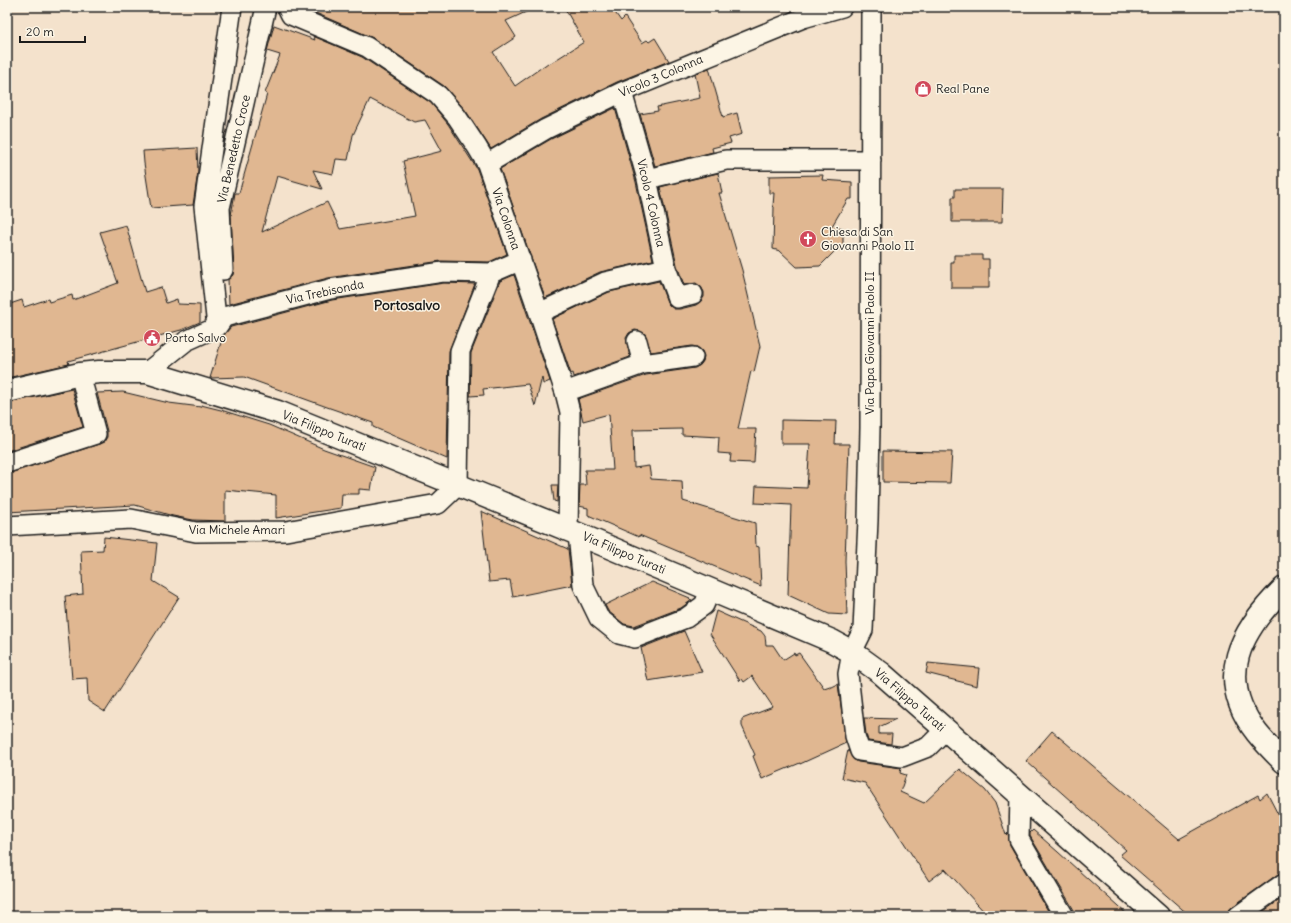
<svg xmlns="http://www.w3.org/2000/svg" width="1291" height="923" viewBox="0 0 1291 923" font-family="Delius,sans-serif">
	<style>
		.building { fill: #e0b791; stroke: #1c1c1c; fill-rule: evenodd }
		.lines { fill: none; stroke-linecap: round; stroke-linejoin: round }
		.minor-casing { stroke: #1c1c1c; stroke-width: 22 }
		.tertiary-casing { stroke: #1c1c1c; stroke-width: 25 }
		.minor { stroke: #fcf5e5; stroke-width: 19 }
		.tertiary { stroke: #fcf5e5; stroke-width: 22 }
		.labels { text-anchor: middle; stroke-width: 3; stroke-linejoin: round; paint-order: stroke }
		.street-label { font-size: 12px; fill: #1c1c1c; stroke: #fcf5e5 }
		.poi-label { font-size: 12px; fill: #1c1c1c; stroke: #fcf5e5; text-anchor: start }
		.quarter-label { font-size: 14px; font-weight: bold; fill: #1c1c1c; stroke: #fcf5e5 }
	</style>
	<rect width="100%" height="100%" fill="#f4e2cc"/>
	<filter id="ink" filterUnits="userSpaceOnUse"><feTurbulence type="fractalNoise" baseFrequency=".025" numOctaves="2"/><feDisplacementMap in="SourceGraphic" scale="8" xChannelSelector="R" yChannelSelector="G"/><feConvolveMatrix kernelMatrix="1 2 1 2 8 2 1 2 1" color-interpolation-filters="sRGB"/></filter>
	<g filter="url(#ink)">
		<!-- building -->
		<path class="building" d="M302,7H537L506,21L516,37L493,52L515,86L548,63L549,64L584,42L564,7H611L621,21L625,17L642,43L647,40L649,42L655,38L669,61L617,82L541,119L491,149L466,111L444,86L373,38Z
			M274,25L315,40L313,36L362,57L431,103L448,124L477,169L507,254L489,262L441,261L328,278L229,304L228,279L233,275L234,269L231,215L235,193H239L267,94L265,93L280,55L267,51ZM370,99L414,122L425,120L442,151L403,161L415,216L340,229L327,202L262,232L277,176L322,189L313,170L333,174L336,159L348,160L353,135Z
			M709,68L723,117L737,113L742,134L729,138L731,143L712,148L713,152L655,166L640,114L658,111L657,107L700,98L695,74Z
			M615,108L636,182L653,260L600,272L545,298L500,169L551,139Z
			M197,148L198,172L193,205L151,208L144,163L143,151Z
			M718,173L722,193H719L742,270L760,346L754,372L751,371L738,429H756L754,463L730,462L731,454L718,453L719,437L682,435V429L633,430L634,468L649,466L651,479L682,481L683,501L755,523L756,546L759,547L761,586L639,535V537L588,515V508L579,506L580,485H586L585,470H613L609,414L583,421L578,399L646,375L695,368L700,365L703,361L704,356L702,351L697,347L692,346L651,352L645,334L640,331L635,330L629,333L626,338L630,357L574,377L573,373L571,374L552,319L609,292L659,281L667,302L670,306L674,309H680L696,305L700,302L704,297V292L701,287L696,283L684,285L677,265L660,187Z
			M823,175L822,180L852,182V199H848L832,226L843,229V249L836,250L820,266L797,267L780,251L773,249L774,207L773,206L774,193H769V176Z
			M955,189H1003L1002,222H952V197H955Z
			M126,225L145,292L161,287L166,303L177,299L178,304L200,305V322L181,330L68,361L69,364L7,378V305L22,300L24,307L48,299L49,302L72,295L73,300L118,283L100,232Z
			M954,255H982V259H989V288H951V262H954Z
			M514,275L550,381L543,384L542,377L535,406L528,384L483,389L484,395L470,396L471,353L500,281Z
			M444,283L475,284L449,351L447,459L373,427V423L327,407L244,377L210,378L223,336L231,327L332,300Z
			M72,389L83,427L7,451V403Z
			M123,392L169,403L201,407V405L221,410L269,425L324,449L375,467L371,490L359,489V494H342L341,508L276,518V495L225,490V521L193,520L173,516L135,505L7,512V474L99,444L104,442L107,437V431L97,393Z
			M781,420L836,421L835,444H849L845,561L847,615L829,614L788,595L791,505L755,503L756,486L807,488L810,444H781Z
			M883,451L952,452L950,483L883,482Z
			M552,485H558L557,502L554,501Z
			M481,511L568,549L572,585L513,597L510,580L489,582Z
			M104,537L157,543L153,581L179,597L105,712L88,701L87,678L72,679L65,596L83,594L81,551L103,550Z
			M652,582L690,598L689,599L692,600L681,608L634,626L624,624L608,611L605,605Z
			M716,611L761,631L765,636L766,645H773L783,660L794,653L795,655L799,653L824,688L830,686V688L838,684L846,743L800,764V763L762,779L753,756L755,755L742,726V719L773,707L752,676L744,682L742,679L740,681L710,634Z
			M684,631L702,672L648,681L641,648Z
			M928,663L979,668L977,686L926,673Z
			M864,718L896,719L879,727V734H892L891,744L868,741L866,734Z
			M1052,731L1179,839L1258,795L1260,799L1267,793L1284,826V872L1278,874L1232,907L1228,911L1227,916H1190L1120,855L1126,850L1026,761Z
			M848,750L853,759L858,762L901,768L900,773L906,775L900,792L924,803L960,769L985,790L995,803L1006,835L1008,833L1010,845L1051,916H988L945,869L929,881L865,783L842,778Z
			M1033,830L1058,852L1129,916H1075L1074,910L1030,836V833Z
			M1284,897V916H1257Z"/>
		<g class="lines">
			<!-- minor casing -->
			<g class="minor-casing">
				<path id="minor" d="M287,7L291,15L367,47L438,95L457,117L477,147L487,164L539,313L565,392L570,412L568,530
					M871,7L870,428L868,520L863,630L852,652L848,674L855,736L860,751L902,757L928,747L945,730
					M622,92L647,179L666,268L677,298L693,294
					M487,164L546,129L622,92L803,18L842,7
					M647,179L726,160H871
					M223,270L220,208L266,7
					M539,313L605,282L666,268
					M217,327L204,206L232,7
					M637,341L643,364
					M147,372L186,341L217,327L224,317L330,289L443,272L491,273L521,260
					M565,392L643,364L693,357
					M7,463L96,434L80,374
					M7,526L131,519L196,532L286,531L438,504L458,485L460,351L491,273
					M578,534L583,585L599,618L619,634L635,638L686,618L704,605L711,589
					M1020,795L1019,839L1064,916
					M1238,916L1284,883"/>
			</g>
			<!-- tertiary casing -->
			<g class="tertiary-casing">
				<path id="tertiary" d="M7,391L80,374L99,372H147L278,412L578,534L832,641L852,652L881,673L1158,916
					M1284,588C1240,631 1214,678 1257,733C1265,743 1275,753 1284,762"/>
			</g>
			<!-- minor -->
			<use href="#minor" class="minor"/>
			<!-- tertiary -->
			<use href="#tertiary" class="tertiary"/>
		</g>
	</g>
	<!-- icons -->
	<defs>
		<g id="shop-disc" transform="scale(0.9)"><circle r="9.5" fill="#d1495b" stroke="#fcf5e5"/><path d="M-5-2.5h2.3a2.7 3.5 0 0 1 5.4 0H5L5.5 6h-11ZM-1.5-2.5h3a1.5 2.3 0 0 0-3 0Z" fill="#fff"/></g>
		<g id="church-disc" transform="scale(0.9)"><circle r="9.5" fill="#d1495b" stroke="#fcf5e5"/><path d="M-1.2-6h2.4v3.5h3.3v2.4h-3.3V6h-2.4V-.1h-3.3v-2.4h3.3Z" fill="#fff"/></g>
		<g id="civic-disc" transform="scale(0.9)"><circle r="9.5" fill="#d1495b" stroke="#fcf5e5"/><path d="M-.6-6.5H3V-4.5H.6V-3L4-1V1h2V6H-6V1h2V-1L-.6-3ZM-1.2 2.5V6h2.4V2.5Z" fill="#fff"/></g>
	</defs>
	<g fill-rule="evenodd">
		<use href="#shop-disc" x="923" y="89"/>
		<use href="#church-disc" x="808" y="239"/>
		<use href="#civic-disc" x="152" y="338"/>
	</g>
	<g class="labels">
		<!-- street labels -->
		<g class="street-label">
			<text transform="translate(661 76) rotate(-23)" y="4">Vicolo 3 Colonna</text>
			<text transform="translate(234 149) rotate(-77)" y="4">Via Benedetto Croce</text>
			<text transform="translate(651 203) rotate(77)" y="4">Vicolo 4 Colonna</text>
			<text transform="translate(506 219) rotate(71)" y="4">Via Colonna</text>
			<text transform="translate(325 292) rotate(-12)" y="4">Via Trebisonda</text>
			<text transform="translate(870 343) rotate(-90)" y="4">Via Papa Giovanni Paolo II</text>
			<text transform="translate(324 431) rotate(22)" y="4">Via Filippo Turati</text>
			<text x="237" y="534">Via Michele Amari</text>
			<text transform="translate(624 553) rotate(23)" y="4">Via Filippo Turati</text>
			<text transform="translate(910 700) rotate(41)" y="4">Via Filippo Turati</text>
		</g>
		<!-- poi labels -->
		<g class="poi-label">
			<text x="936" y="93">Real Pane</text>
			<text x="821" y="236">Chiesa di San<tspan x="821" dy="14">Giovanni Paolo II</tspan></text>
			<text x="165" y="342">Porto Salvo</text>
		</g>
		<!-- quarter labels -->
		<g class="quarter-label">
			<text x="407" y="310">Portosalvo</text>
		</g>
	</g>
	<!-- margin -->
	<rect width="1291" height="923" fill="none" stroke="#fcf5e5" stroke-width="24"/>
	<rect x="12" y="12" width="1267" height="899" fill="none" stroke="#1c1c1c" stroke-width="1.5" filter="url(#ink)"/>
	<!-- scale -->
	<path d="M20 36v6h65v-6" fill="none" stroke="#1c1c1c" stroke-width="2"/>
	<text x="26" y="36" font-size="12" fill="#1c1c1c" stroke="#fcf5e5" stroke-width="3" paint-order="stroke">20 m</text>
</svg>
